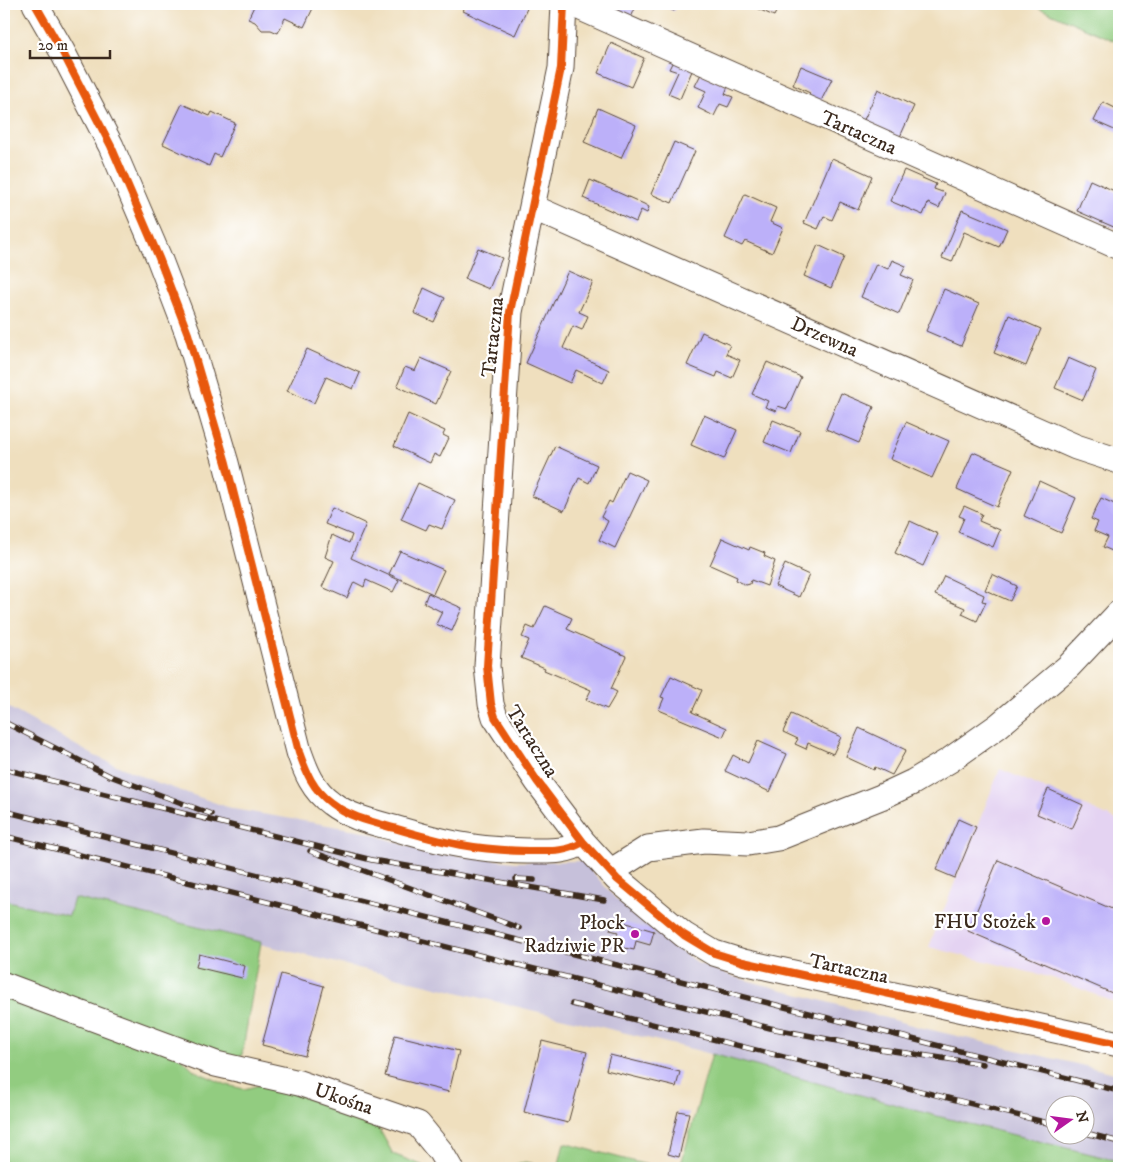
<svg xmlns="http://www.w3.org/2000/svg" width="1123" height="1172" viewBox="0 0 1123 1172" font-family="'IM FELL DW Pica',serif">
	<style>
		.built { fill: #e4d3f2 }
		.industrial { fill: #c6c0da; fill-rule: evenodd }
		.green { fill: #92cc80; stroke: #667b4f }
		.building { fill: #bcb0f9 }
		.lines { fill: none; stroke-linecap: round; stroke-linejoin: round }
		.minor-casing { stroke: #564536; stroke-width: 27 }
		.minor { stroke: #fff; stroke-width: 25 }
		.rail-casing { stroke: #3b2a1e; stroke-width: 5.5 }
		.rail { stroke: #fff; stroke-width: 4; stroke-dasharray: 11; stroke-linecap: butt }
		.cycleway-casing { stroke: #fff; stroke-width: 11 }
		.cycleway { stroke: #e8590c; stroke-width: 8 }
		.poi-dot { fill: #b5179e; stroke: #fff; stroke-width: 2 }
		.labels { text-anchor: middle; stroke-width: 4.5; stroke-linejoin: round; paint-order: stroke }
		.street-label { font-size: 20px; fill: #3b2a1e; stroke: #fff }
		.poi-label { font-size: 20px; fill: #3b2a1e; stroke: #fff; text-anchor: end }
	</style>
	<rect width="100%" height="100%" fill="#fff"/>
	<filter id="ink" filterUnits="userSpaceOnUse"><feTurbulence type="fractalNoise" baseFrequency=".02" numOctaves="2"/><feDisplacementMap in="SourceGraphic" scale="10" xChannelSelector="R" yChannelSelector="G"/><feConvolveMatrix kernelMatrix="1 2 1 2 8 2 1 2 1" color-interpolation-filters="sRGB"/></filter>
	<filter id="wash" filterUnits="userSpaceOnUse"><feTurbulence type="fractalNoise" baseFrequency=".0096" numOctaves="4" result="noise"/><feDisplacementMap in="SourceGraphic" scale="20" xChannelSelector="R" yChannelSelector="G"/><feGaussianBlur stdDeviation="1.12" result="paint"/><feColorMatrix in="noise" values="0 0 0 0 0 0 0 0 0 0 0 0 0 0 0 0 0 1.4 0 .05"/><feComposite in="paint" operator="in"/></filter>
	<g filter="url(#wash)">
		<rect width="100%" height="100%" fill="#efdfbe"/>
		<!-- built -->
		<path class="built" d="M1000,769L1119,821V1004L1053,978L929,947Z"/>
		<!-- industrial -->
		<path class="industrial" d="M4,705L95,756L153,781L233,809L363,831L405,845L437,853L515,862L583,861L616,899L697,963L735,977L919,1027L1119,1074V1161L933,1115L696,1050L74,899L70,916L4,900ZM1056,1104H1086V1134H1056Z"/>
		<!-- green -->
		<path class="green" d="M1030,4H1119V43Z
			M74,898L261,942L242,1055L234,1060L4,980V900L69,916Z
			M4,992L178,1055L195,1071L227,1085L244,1089L264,1084L344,1110L377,1125L393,1154L429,1168H4Z
			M712,1054L933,1115L1119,1161V1168H680Z
			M564,1143L651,1166L664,1168H500L525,1162L558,1168Z"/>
		<g id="blocks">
			<!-- building -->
			<path class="building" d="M255,4H315L304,27L285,18L278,33L271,30H262L255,22L248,19Z
				M466,4H529L515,35L463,11Z
				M610,4H637L629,22L606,12Z
				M659,4H678L674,11Z
				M747,4H780L774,16Z
				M611,43L644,58L631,87L598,73Z
				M676,55L695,64L680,99L668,94L678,72L669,69Z
				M801,66L832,79L820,103L808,98L810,93L793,85Z
				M701,74L728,86L725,94L733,97L728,107L720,104L714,116L698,108L706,91L695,86Z
				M878,89L914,106L899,139L863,122Z
				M1103,102L1119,110V132L1094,121Z
				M182,104L210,116L212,112L235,123L220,157L214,154L209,166L163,144Z
				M598,108L636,125L621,158L584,142Z
				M674,142L695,151L672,203L651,194Z
				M832,158L872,176L858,210L840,202L832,220L824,216L818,229L804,223Z
				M904,170L936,184L934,189L945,193L939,208L928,203L923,215L890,201Z
				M590,180L644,204L649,207L647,213L641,210L636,222L583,198Z
				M1090,180L1119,193V221L1116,228L1077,211Z
				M745,194L776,208L770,222L783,228L772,253L745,241L742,246L725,238Z
				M962,210L1007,229L999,247L964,232L952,262L942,258Z
				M818,245L844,257L831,288L804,276Z
				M478,248L502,258L489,289L465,279Z
				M892,260L906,266L901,275L913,280L899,314L861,297L876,264L888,269Z
				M568,271L593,282L579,312L588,316L582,330L573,326L563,348L609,370L603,383L576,370L570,383L526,363Z
				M424,288L445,298L434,322L414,313Z
				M944,289L979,304L961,346L926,331Z
				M1009,315L1041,329L1026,366L994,353Z
				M702,332L730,345L726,354L740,360L732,378L718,372L716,377L687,365Z
				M307,349L360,373L353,389L326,377L314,403L287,391Z
				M421,358L451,371L436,404L397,386L405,367L415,371Z
				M1068,358L1096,370L1083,400L1055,388Z
				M767,362L801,377L787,409L778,406L776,411L765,407L768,401L752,394Z
				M841,393L874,407L859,443L826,429Z
				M408,414L445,431L443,435L449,438L440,457L434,454L430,463L394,446Z
				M704,415L737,430L724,459L691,445Z
				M773,420L800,431L791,453L764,442Z
				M906,422L949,441L932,478L890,459Z
				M555,446L597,465L589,483L579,478L564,511L532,496Z
				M973,452L1013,469L997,507L957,489Z
				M627,471L647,480L615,548L599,540L608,521L601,517L609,501L612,503Z
				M1039,481L1076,498L1061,533L1024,516Z
				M418,483L455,500L442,529L429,524L426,530L401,519Z
				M1101,498L1119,506V554L1103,547L1108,537L1094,531L1098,522L1091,519Z
				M964,506L982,514L979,521L1000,530L993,547L958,532L964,518L959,516Z
				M332,508L366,524L351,558L399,580L393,592L366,580L364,587L354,582L347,598L322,587L334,561L325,557L332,535L349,543L352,535L325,524Z
				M910,521L938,534L923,566L895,553Z
				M722,538L749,550L750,547L765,553L764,556L775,561L767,586L751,580L750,584L746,585L736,580L737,577L710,565Z
				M400,551L444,570L433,594L389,574Z
				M785,564L809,575L799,597L775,586Z
				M992,574L1017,586L1010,601L985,590Z
				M944,576L984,595L982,601L986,602L977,621L962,614L965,608L935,595Z
				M428,593L462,608L452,631L436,624L442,612L424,603Z
				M545,606L572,618L567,629L626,656L611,689L617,692L607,709L586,700L591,690L544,670L545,668L521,658L529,640L522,637L527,626L534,629Z
				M671,676L702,690L692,712L727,728L723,737L659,710L664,698L661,697Z
				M791,714L841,737L833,754L808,743L806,749L795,744L798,739L783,732Z
				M859,728L906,750L892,775L875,767L874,770L846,757Z
				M758,741L787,754L770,792L725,771L733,755L748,763Z
				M1048,789L1083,805L1072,829L1037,814Z
				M958,819L976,827L955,878L936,870Z
				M998,860L1119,912V996L968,931Z
				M613,919L654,931L650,945L636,941L634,950L620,947L622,938L617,937L618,932L610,930Z
				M199,954L245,966L242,978L196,967Z
				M281,974L324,986L305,1056L262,1045Z
				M395,1035L459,1051L449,1092L385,1076Z
				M542,1041L587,1052L568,1123L524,1112Z
				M610,1055L680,1072L676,1087L606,1070Z
				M678,1111L689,1113L679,1157L668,1154Z"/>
		</g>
	</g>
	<g filter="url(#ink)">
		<use href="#blocks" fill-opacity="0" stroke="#564536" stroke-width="1"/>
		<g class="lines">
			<!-- minor casing -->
			<g class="minor-casing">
				<path id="minor" d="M35,4L62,51L111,146L159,258L188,334L226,463L299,752C306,772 313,790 331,803C349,817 372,822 394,828C444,843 475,850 528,851C548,851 566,853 583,842
					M564,4L561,68L510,312L487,666L491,704L495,717L537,781L583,842L617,879L684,935L714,953L743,962L1119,1044
					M572,4L1119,247
					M532,207L1076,447L1119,461
					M610,872L648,848L704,841L748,843L778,838L881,797L913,782L950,760L998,726L1069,666L1119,613
					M4,985L216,1064L299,1083L418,1124L440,1151L450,1168"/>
			</g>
			<!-- minor -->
			<use href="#minor" class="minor"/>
			<!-- rail casing -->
			<g class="rail-casing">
				<path id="rail" d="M4,722L110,776L211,814
					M4,769L372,860L604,900
					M4,811L1119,1091
					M4,836L770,1028L879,1049L983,1064
					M310,851L519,928
					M516,879L534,880
					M572,1004L1056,1125
					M1086,1133L1119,1142"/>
			</g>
			<!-- rail -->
			<use href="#rail" class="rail"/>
			<!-- cycleway casing -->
			<g class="cycleway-casing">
				<path id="cycleway" d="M35,4L62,51L111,146L159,258L188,334L226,463L299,752C306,772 313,790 331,803C349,817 372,822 394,828C444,843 475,850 528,851C548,851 566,853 583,842
					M564,4L561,68L510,312L487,666L491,704L495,717L537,781L583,842L617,879L684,935L714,953L743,962L1119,1044"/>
			</g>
			<!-- cycleway -->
			<use href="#cycleway" class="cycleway"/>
		</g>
	</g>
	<!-- markers -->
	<g class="poi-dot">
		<circle cx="1046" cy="921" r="5"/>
		<circle cx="635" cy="934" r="5"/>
	</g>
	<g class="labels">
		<!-- street labels -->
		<g class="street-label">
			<text transform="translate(859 132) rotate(24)" y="7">Tartaczna</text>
			<text transform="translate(825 336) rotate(24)" y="7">Drzewna</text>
			<text transform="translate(492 337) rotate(-84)" y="7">Tartaczna</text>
			<text transform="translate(533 741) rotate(58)" y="7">Tartaczna</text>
			<text transform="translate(849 968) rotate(12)" y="7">Tartaczna</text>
			<text transform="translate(344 1098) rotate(19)" y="7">Ukośna</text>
		</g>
		<!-- poi labels -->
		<g class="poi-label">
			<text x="1036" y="928">FHU Stożek</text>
			<text x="625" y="929">Płock<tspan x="625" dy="23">Radziwie PR</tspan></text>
		</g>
	</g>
	<!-- margin -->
	<rect width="1123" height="1172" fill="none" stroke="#fff" stroke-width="20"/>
	<!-- north arrow -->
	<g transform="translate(1070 1120) rotate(76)"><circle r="24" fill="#ffffff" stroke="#b1aaa5"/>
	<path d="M0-4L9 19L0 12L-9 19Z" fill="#b5179e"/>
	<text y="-8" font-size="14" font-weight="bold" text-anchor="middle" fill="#3b2a1e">N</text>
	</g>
	<!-- scale -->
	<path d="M30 50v8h80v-8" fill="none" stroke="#3b2a1e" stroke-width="2.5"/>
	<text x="38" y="50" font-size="15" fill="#3b2a1e" stroke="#ffffff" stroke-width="4" paint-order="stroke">20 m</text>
</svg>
